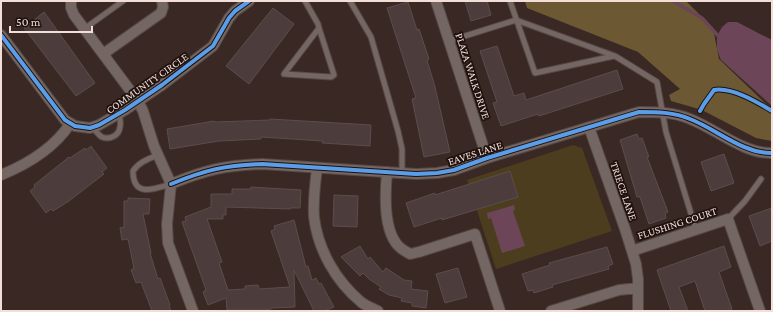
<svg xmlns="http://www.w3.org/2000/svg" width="773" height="312" viewBox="0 0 773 312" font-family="'Crimson Pro',serif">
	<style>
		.green { fill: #4c3d1e }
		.forest { fill: #6c5934 }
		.water { fill: #6c4558 }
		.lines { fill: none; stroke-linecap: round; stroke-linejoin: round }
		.stream { stroke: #6c4558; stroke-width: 3.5 }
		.building { fill: #4c3d3c; stroke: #5c4d4c }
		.lane-casing { stroke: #554742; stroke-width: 7 }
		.street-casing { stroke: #554742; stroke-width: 12 }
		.lane { stroke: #746662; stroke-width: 5 }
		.street { stroke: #746662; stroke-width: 10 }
		.cycleway-casing { stroke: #1f110d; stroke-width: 6 }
		.cycleway { stroke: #5a9eea; stroke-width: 4 }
		.labels { text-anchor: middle; stroke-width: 3.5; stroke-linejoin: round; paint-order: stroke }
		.street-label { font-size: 11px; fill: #f3ded8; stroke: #1f110d }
	</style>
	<rect width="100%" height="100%" fill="#392823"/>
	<!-- green -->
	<path class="green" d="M573,145L582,148L612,231L496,269L467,180Z"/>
	<!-- forest -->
	<path class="forest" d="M525,1H686L713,28L719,59L765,103L772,108V141L756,138L702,110L671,101L669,95L680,89L638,52L527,8Z"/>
	<!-- water -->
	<path class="water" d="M728,22H737L772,40V106L721,60L717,50V36L722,27Z
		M514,205L515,210L513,211L525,246L502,253L491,218L488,219L487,213Z"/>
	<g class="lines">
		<!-- stream -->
		<path class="stream" d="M673,1L702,18L720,38"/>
	</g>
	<!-- building -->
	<path class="building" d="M465,1H487L491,15L471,21Z
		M408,2L417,30L419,29L429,59L427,60L435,87L450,152L424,157L412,99L416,98L387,8Z
		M273,8L294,24L249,84L226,66Z
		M44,12L95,83L76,96L24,28Z
		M497,46L514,96L524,93L526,100L617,70L623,89L539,116L538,114L501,126L493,103L497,102L480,51Z
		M270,119L371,125L370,146L322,143L323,141L261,137V139L219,141L170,149L167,129L214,121L215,122L270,120Z
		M637,134L639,139L642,138L649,157H647L668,212L665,213L666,218L649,224L640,197H637L620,140Z
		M91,146L107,168L102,172L104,174L69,201L53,211L51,209L46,213L30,191L35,187L34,185L69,157L70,158L85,148L86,150Z
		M724,154L734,183L711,191L701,162Z
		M510,171L518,197L442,220V218L414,227L406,203L435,193V195Z
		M251,187L301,190L300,208H290V209L226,207V215H223V219H207L222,262L219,263L228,290L245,289V286L258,285L259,289L290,287L271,231L275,229L274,226L294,220L306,267L308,266L312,280L316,278L319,284L321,283L334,307L324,311H314L294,270L295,307L271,308V309L264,310H227L226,298L208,305L203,292L206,290L182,222L186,221L185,217L211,207V194H232V189H251Z
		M334,195L358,196L357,227L333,226Z
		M128,198L150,199L149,214H143L151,253H150L158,279L160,278L170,305L169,306L171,311H152L141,282L136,283L131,270L134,268L128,239L122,240L120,228L124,227V201H128Z
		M772,208V241L760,246L749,216Z
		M360,246L368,259L370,257L383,272L386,268L404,280L412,281L411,289L428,291L426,308L412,306V303L401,301L402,298L389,295L379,289L381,287L369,279L363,273L360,276L341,257Z
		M724,246L731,267L719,272L732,309L727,311H705L695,281L679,287L688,311H671L657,270Z
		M607,247L613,264L608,266L609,269L552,285L553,287L534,293L533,290L528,291L522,274L550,265L549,263Z
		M458,268L467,297L445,303L436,274Z"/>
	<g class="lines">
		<!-- lane casing -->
		<g class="lane-casing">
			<path id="lane" d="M305,1L318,24L319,28L334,75L331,77L284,74L319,28
				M350,1L371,37L398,131L402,149V173
				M510,1L535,73L614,56
				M84,29L123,1
				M449,41L516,20L615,56L657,82L666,132L696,230
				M93,127C96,131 98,135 102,137C109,140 119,136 120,127C121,123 120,118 119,114
				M158,155C148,159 139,162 133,171C133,198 154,189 171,184
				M728,219L745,201L761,179"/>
		</g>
		<!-- street casing -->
		<g class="street-casing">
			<path id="street" d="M71,1V8L74,15L103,54L161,13L163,7L162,1
				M436,1L487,158
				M1,35L65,120L75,126L90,128L99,125L125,110L162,85L213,46L229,18L235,11L249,1
				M103,54L138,101L143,111L154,146L171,184
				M589,127L625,229L636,264L638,279V311
				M317,168C315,184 313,202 314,217C318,250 336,281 361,302C366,306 372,308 378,311
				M387,172C385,194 382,239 405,251C405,251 410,254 410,254C413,254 417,252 419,252L475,234L500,311
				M1,175C28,164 54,148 70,124
				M171,184C205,170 226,165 262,164L416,174L437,173L454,170L487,158L639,112C656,112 674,112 690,119C716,129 744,154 772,153
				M171,184L167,224L168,243L193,311
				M632,251L728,219L760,311
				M551,311L619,290L638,288"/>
		</g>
		<!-- lane -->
		<use href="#lane" class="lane"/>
		<!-- street -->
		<use href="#street" class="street"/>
		<!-- cycleway casing -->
		<g class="cycleway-casing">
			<path id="cycleway" d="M1,35L65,120L75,126L90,128L99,125L125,110L162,85L213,46L229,18L235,11L249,1
				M700,111L704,104L714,90C732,87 757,102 772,111
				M171,184C205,170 226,165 262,164L416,174L437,173L454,170L487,158L639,112C656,112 674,112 690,119C716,129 744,154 772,153"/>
		</g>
		<!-- cycleway -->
		<use href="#cycleway" class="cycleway"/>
	</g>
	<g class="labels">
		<!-- street labels -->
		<g class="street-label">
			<text transform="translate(473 76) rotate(72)" y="4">PLAZA WALK DRIVE</text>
			<text transform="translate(147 83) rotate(-35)" y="4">COMMUNITY CIRCLE</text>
			<text transform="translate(475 153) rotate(-18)" y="4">EAVES LANE</text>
			<text transform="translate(624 191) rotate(71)" y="4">TRIECE LANE</text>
			<text transform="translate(677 223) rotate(-18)" y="4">FLUSHING COURT</text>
		</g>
	</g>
	<!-- border -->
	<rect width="773" height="312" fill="none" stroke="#f3ded8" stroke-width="4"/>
	<!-- scale -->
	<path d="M10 26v6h82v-6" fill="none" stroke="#f3ded8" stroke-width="2"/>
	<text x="16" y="26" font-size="12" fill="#f3ded8" stroke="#1f110d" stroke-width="3" paint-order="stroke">50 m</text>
</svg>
